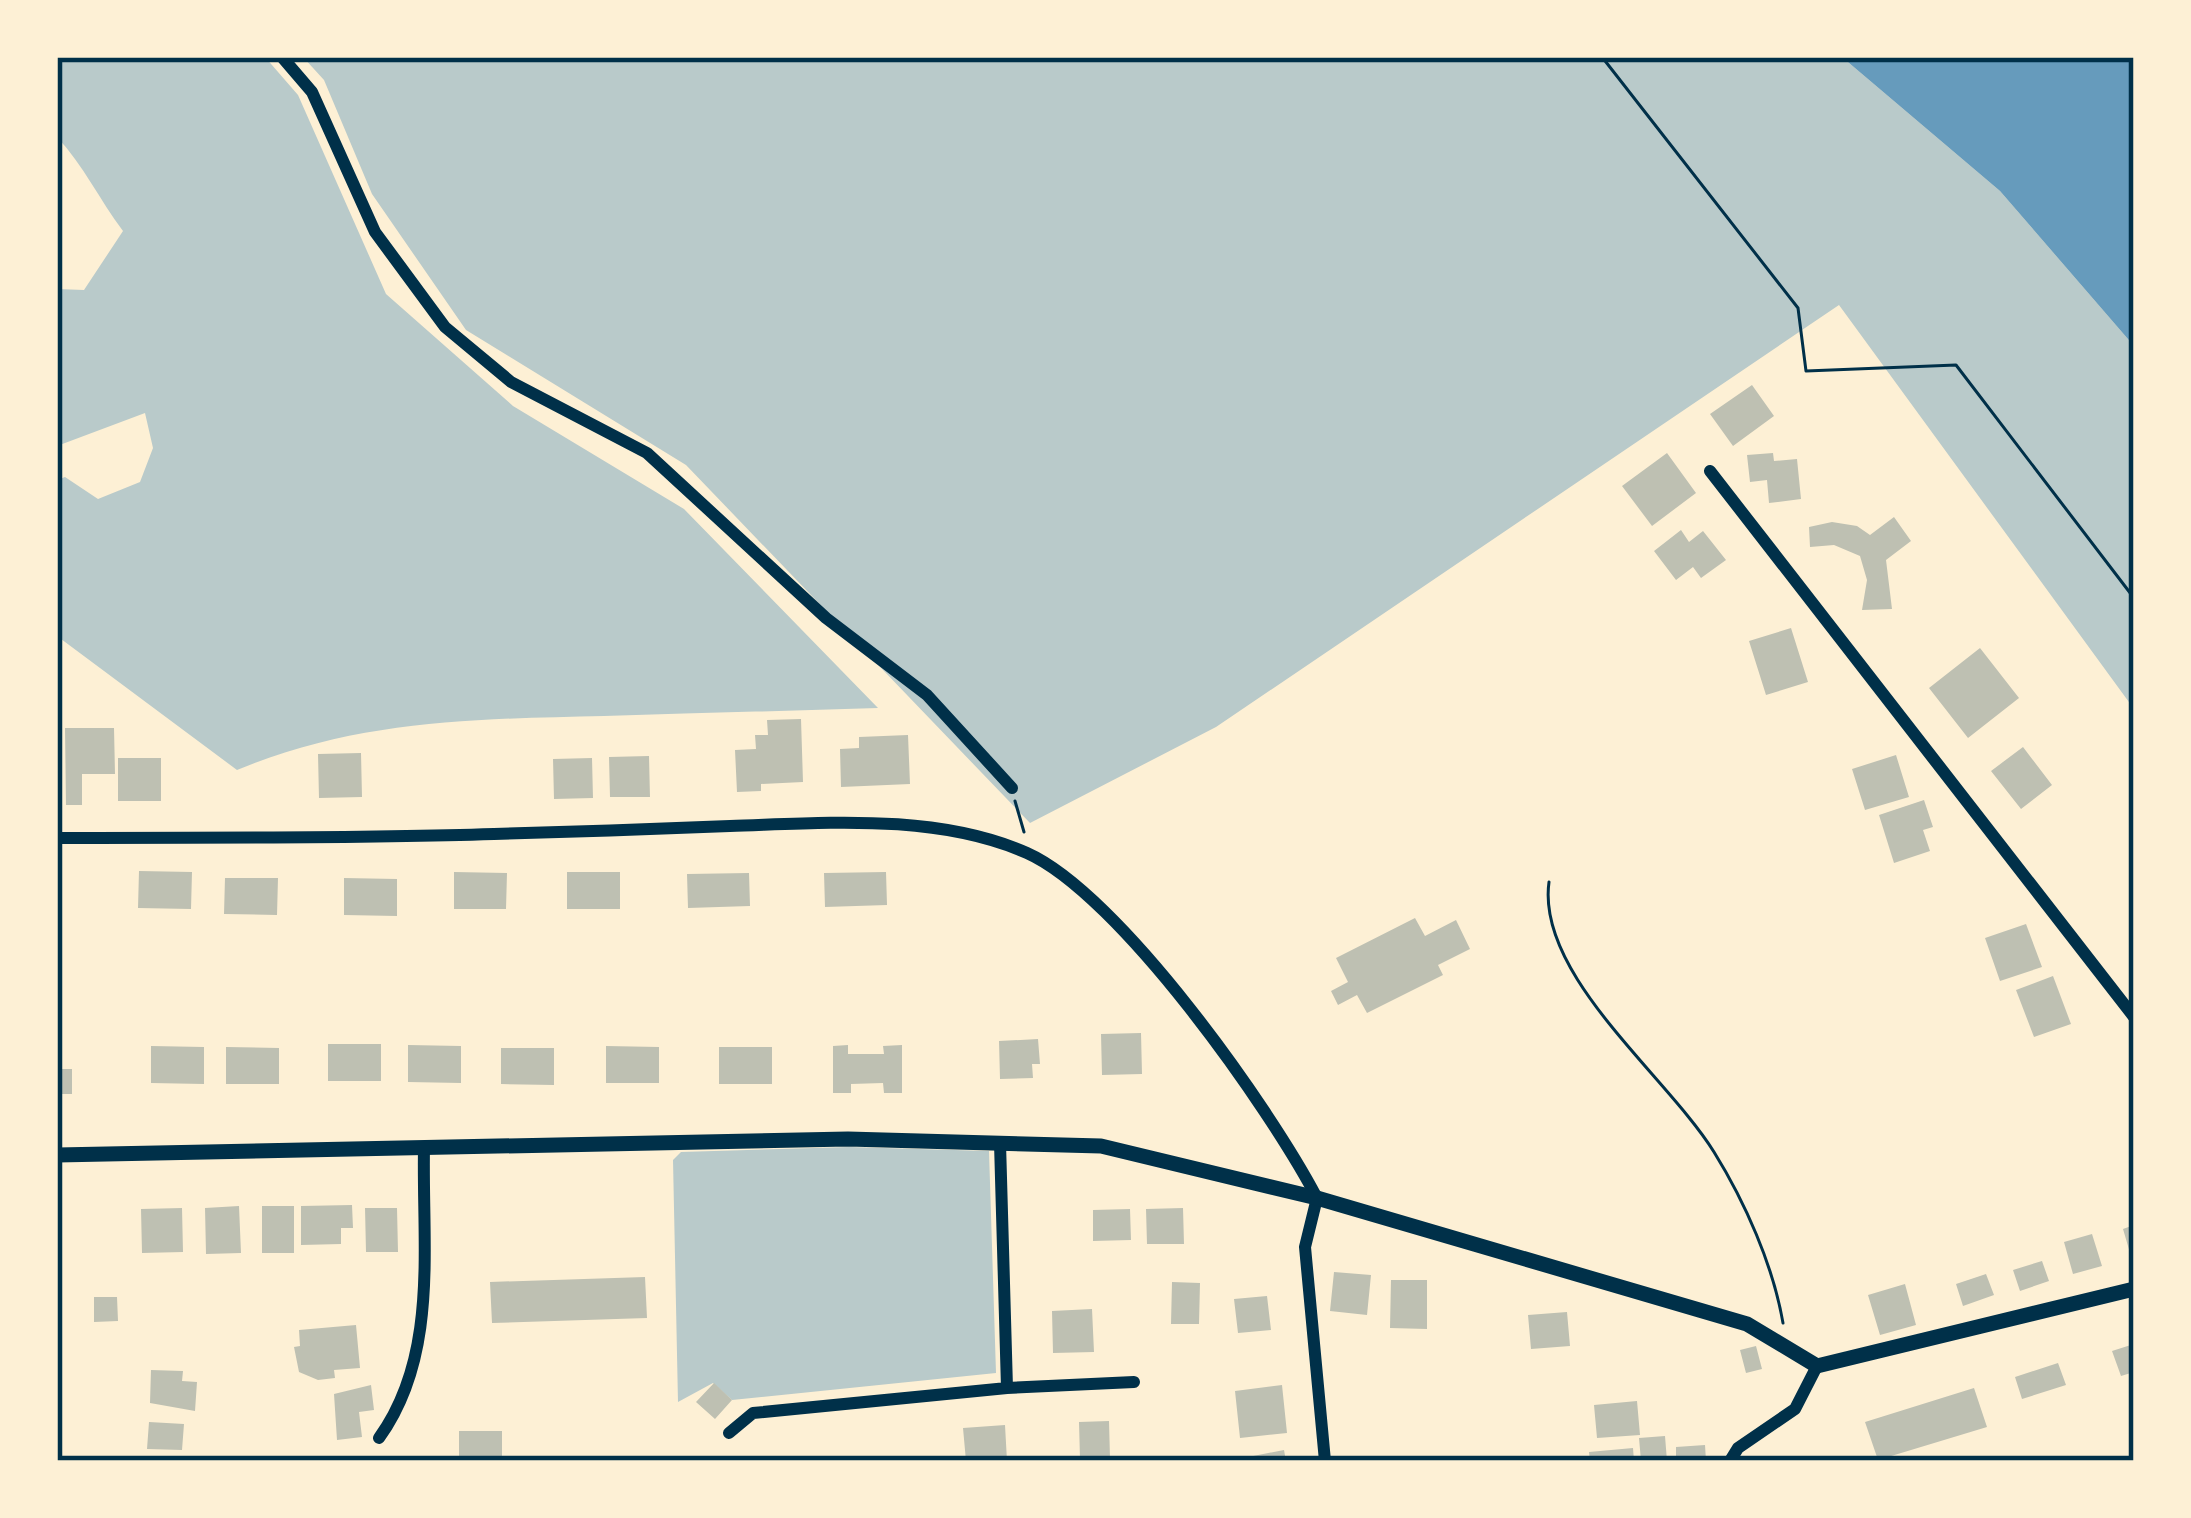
<svg xmlns="http://www.w3.org/2000/svg" width="2191" height="1518" viewBox="0 0 2191 1518" font-family="'Source Sans 3',sans-serif">
	<style>
		.green { fill: #b9caca }
		.water { fill: #669bbc }
		.building { fill: #bec0b2 }
		.lines { fill: none; stroke-linecap: round; stroke-linejoin: round }
		.path { stroke: #003049; stroke-width: 3 }
		.minor { stroke: #003049; stroke-width: 12 }
		.tertiary { stroke: #003049; stroke-width: 15 }
		.neatline { fill: none; stroke: #003049; stroke-width: 4.5 }
	</style>
	<rect width="100%" height="100%" fill="#fdf0d5"/>
	<!-- green -->
	<path class="green" d="M57,57H265L298,95L386,294L513,406L684,509L878,708C786,711 695,713 604,716C474,719 358,720 237,770L57,636V480L65,477L98,499L140,482L153,448L145,413L57,446V289L84,290L123,231C99,199 84,166 57,137Z
		M303,57H1842L2000,191L2134,346V709L1839,305L1216,727L1030,823L686,465L466,330L372,194L324,80Z
		M849,1147L989,1151L996,1373L732,1400L713,1383L678,1402L673,1160L681,1152Z"/>
	<!-- water -->
	<path class="water" d="M1842,57H2134V346L2000,191Z"/>
	<!-- building -->
	<path class="building" d="M1752,385L1774,416L1733,446L1710,414Z
		M1667,453L1696,493L1652,526L1622,486Z
		M1773,453L1774,461L1797,459L1801,499L1769,503L1767,480L1750,482L1747,455Z
		M1894,517L1911,541L1886,560L1892,609L1862,610L1867,580L1860,556L1834,545L1810,547L1809,527L1832,522L1857,526L1870,535Z
		M1681,530L1689,542L1703,531L1726,560L1701,578L1693,567L1676,580L1654,551Z
		M1791,628L1808,682L1766,695L1749,641Z
		M1980,648L2019,698L1968,738L1929,688Z
		M801,719L803,782L761,784V791L737,792L735,750L756,749L755,735H768L767,720Z
		M65,728H114L115,774H82V805H66Z
		M908,735L910,784L841,787L840,749L859,748V737Z
		M2023,747L2052,785L2021,809L1991,771Z
		M361,753L362,797L319,798L318,754Z
		M1896,755L1909,797L1865,810L1852,769Z
		M649,756L650,797H610L609,757Z
		M118,758H161V801H118Z
		M592,758L593,798L554,799L553,759Z
		M1924,800L1933,827L1923,830L1930,851L1894,863L1879,815Z
		M139,871L192,872L191,909L138,908Z
		M454,872L507,873L506,909H454Z
		M567,872H620V909H567Z
		M886,872L887,905L825,907L824,873Z
		M749,873L750,906L688,908L687,874Z
		M225,878H278L277,915L224,914Z
		M344,878L397,879V916L344,915Z
		M1415,918L1425,936L1456,920L1470,949L1438,965L1443,975L1367,1013L1357,995L1338,1005L1331,991L1348,982L1336,958Z
		M2026,924L2042,967L2000,981L1985,938Z
		M2053,976L2071,1024L2034,1037L2016,990Z
		M1141,1033L1142,1074L1102,1075L1101,1034Z
		M1038,1039L1040,1064H1032L1033,1078L1000,1079L999,1041Z
		M328,1044H381V1081H328Z
		M408,1045L461,1046V1083L408,1082Z
		M848,1045V1054H884L883,1046L902,1045V1093H884L883,1083L851,1084V1093H833V1046Z
		M151,1046L204,1047V1084L151,1083Z
		M606,1046L659,1047V1083H606Z
		M226,1047L279,1048V1084H226Z
		M719,1047H772V1084H719Z
		M501,1048H554V1085L501,1084Z
		M57,1069H72V1094H57Z
		M352,1205L353,1228H341V1244L301,1245V1206Z
		M239,1206L241,1253L206,1254L205,1208Z
		M262,1206H294V1253H262Z
		M182,1208L183,1252L142,1253L141,1209Z
		M365,1208H397L398,1252H366Z
		M1183,1208L1184,1244H1147L1146,1209Z
		M1130,1209L1131,1240L1093,1241V1210Z
		M2134,1225V1263H2133L2123,1229Z
		M2092,1234L2102,1266L2073,1274L2064,1242Z
		M2042,1261L2049,1281L2020,1291L2013,1270Z
		M1334,1272L1371,1275L1367,1315L1330,1311Z
		M1986,1274L1994,1295L1963,1306L1956,1284Z
		M645,1277L647,1318L492,1323L490,1282Z
		M1391,1280H1427V1329L1390,1328Z
		M1172,1282L1200,1283L1199,1324H1171Z
		M1905,1284L1916,1325L1880,1335L1868,1295Z
		M1267,1296L1271,1330L1238,1333L1234,1299Z
		M94,1297H117L118,1321L94,1322Z
		M1092,1309L1094,1352L1053,1353L1052,1311Z
		M1567,1312L1570,1346L1531,1349L1528,1315Z
		M356,1325L360,1368L334,1370L335,1378L318,1380L299,1372L294,1347L300,1346L299,1330Z
		M2134,1344V1372L2121,1376L2112,1351Z
		M1756,1346L1762,1369L1746,1373L1740,1350Z
		M2058,1363L2066,1385L2022,1399L2015,1377Z
		M151,1370L183,1371L182,1381L197,1382L195,1411L150,1403Z
		M714,1383L732,1400L715,1419L696,1402Z
		M371,1385L374,1410L359,1412L362,1437L337,1440L334,1394Z
		M1282,1385L1287,1433L1240,1438L1235,1391Z
		M1974,1388L1987,1427L1878,1460L1865,1422Z
		M1637,1401L1640,1435L1597,1438L1594,1405Z
		M1109,1421L1110,1458L1080,1459L1079,1422Z
		M149,1422L184,1424L182,1450L147,1449Z
		M1005,1425L1007,1461H966L963,1428Z
		M459,1431H502V1461H459Z
		M1665,1436L1667,1461H1641L1639,1438Z
		M1705,1445L1706,1461H1676V1447Z
		M1633,1448L1634,1461H1590L1589,1452Z
		M1284,1450L1286,1461H1238V1459Z"/>
	<g class="lines">
		<!-- path -->
		<path class="path" d="M1602,57L1798,308L1806,371L1956,365L2134,598
			M1015,801L1024,832
			M1549,882C1536,975 1667,1076 1714,1152C1745,1202 1773,1265 1783,1323"/>
		<!-- minor -->
		<path class="minor" d="M282,57L312,92L375,232L445,327L511,382L647,453L826,618L927,695L1012,788
			M1710,471L2134,1017
			M57,838C203,837 348,839 494,834C573,832 651,829 730,826C826,823 936,813 1027,853C1119,894 1270,1108 1317,1198L1305,1247L1325,1461
			M1007,1388L1134,1382
			M729,1433L753,1413L1007,1388L1000,1143
			M379,1438C439,1355 422,1246 424,1148
			M1730,1461L1738,1448L1795,1409L1817,1366"/>
		<!-- tertiary -->
		<path class="tertiary" d="M57,1155L848,1139L1101,1146L1317,1198L1747,1324L1817,1366L2134,1289"/>
	</g>
	<!-- border -->
	<rect width="2191" height="1518" fill="none" stroke="#fdf0d5" stroke-width="120"/>
	<rect x="60" y="60" width="2071" height="1398" class="neatline"/>
</svg>
